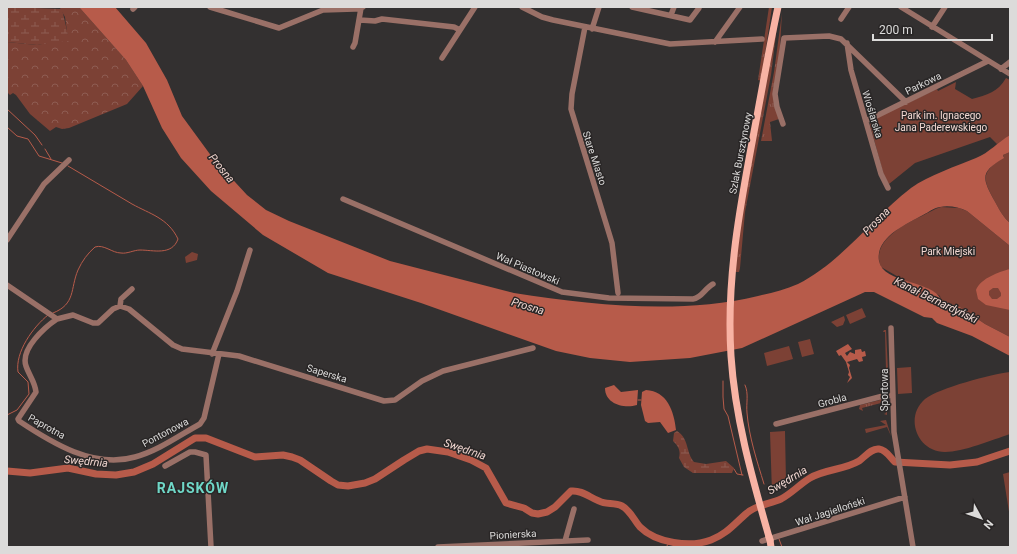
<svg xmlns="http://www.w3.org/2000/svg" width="1017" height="554" viewBox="0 0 1017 554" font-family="Roboto,sans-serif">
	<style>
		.grass { fill: url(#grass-tufts) }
		.forest { fill: url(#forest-crowns) }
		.wetland { fill: url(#wetland-marsh) }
		.park { fill: #7c4135 }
		.water { fill: #b75b4a; fill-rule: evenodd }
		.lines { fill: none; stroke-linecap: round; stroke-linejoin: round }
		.stream { stroke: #b75b4a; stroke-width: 1 }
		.river { stroke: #b75b4a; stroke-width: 7 }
		.minor { stroke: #9a7067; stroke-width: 5.5 }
		.major { stroke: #f8b3a4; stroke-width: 7 }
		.major-bridge { stroke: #f8b3a4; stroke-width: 7 }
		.labels { text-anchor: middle; stroke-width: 3; stroke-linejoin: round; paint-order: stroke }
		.street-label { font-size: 10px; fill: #dcdbda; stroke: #292626 }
		.park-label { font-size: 10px; fill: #f2d8d2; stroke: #292626 }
		.water-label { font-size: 11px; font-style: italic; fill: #f0d6d0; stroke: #292626 }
		.district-label { font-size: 14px; font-weight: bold; letter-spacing: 1px; fill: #6fd7c7; stroke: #292626 }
	</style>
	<defs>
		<pattern id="grass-tufts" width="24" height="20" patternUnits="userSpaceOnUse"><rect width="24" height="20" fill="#7c4135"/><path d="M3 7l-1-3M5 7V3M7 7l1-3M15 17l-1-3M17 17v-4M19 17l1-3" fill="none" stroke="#8e5c52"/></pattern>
		<pattern id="forest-crowns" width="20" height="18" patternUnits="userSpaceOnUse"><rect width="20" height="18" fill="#7c4135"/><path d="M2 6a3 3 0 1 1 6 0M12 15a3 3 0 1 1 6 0" fill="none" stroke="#8e5c52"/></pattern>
		<pattern id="wetland-marsh" width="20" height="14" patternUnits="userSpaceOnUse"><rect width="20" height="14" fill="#7c4135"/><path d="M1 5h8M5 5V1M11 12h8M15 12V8" fill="none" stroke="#8e5c52"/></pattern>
	</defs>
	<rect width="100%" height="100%" fill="#333030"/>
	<!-- grass -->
	<path class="grass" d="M769,7H772L761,81L758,80Z
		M779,10L771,75L745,212L740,268L739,272H735L737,240Z
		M782,13L779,62L773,90L779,119L770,122L772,141H761L774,72Z
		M884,330H886L888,370H884H886L885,332H883Z
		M884,399L887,400V415L884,414L886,413L884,406H882L881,403L862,408L863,411L859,409L860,405Z
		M886,420L891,436L887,427L866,433L865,429L886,425L880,421Z"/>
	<!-- forest -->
	<path class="forest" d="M52,7H79L126,60L143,86L127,104L69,128L62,129L56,127L50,131L30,114L16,95L13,93L10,95L7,92V42L37,45L68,39L65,17L60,8Z"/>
	<!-- wetland -->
	<path class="wetland" d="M7,7L62,9L68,35V41L37,45L7,42Z
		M677,431C689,438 686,453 694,462L706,464L726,461L734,468L732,473H693L684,467L679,458C681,450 678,446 673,441L674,433Z"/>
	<!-- park -->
	<path class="park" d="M1006,78L1010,80V135L997,144L990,137L915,163L889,184L884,176L870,125L872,120L937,89L938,91L956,82L955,89L972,99C987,95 998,92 1006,78Z
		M1010,152V223C1003,217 999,209 994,200C982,178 981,172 1004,157L1003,155Z
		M941,207L959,208L967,211L1010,246V337L985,324L960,307L941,300L940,296L925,287L909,283L881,267C870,242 904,224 922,216C928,213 934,209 941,207Z
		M192,252L198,254L197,260L186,263L185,257Z
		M862,308L866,317L850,324L846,315Z
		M844,316L845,320L843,325L837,327L831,322Z
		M810,339L814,354L802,357L798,342Z
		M789,346L793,359L767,366L764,353Z
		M911,367L912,393L898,394L897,368Z
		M1010,372V434C992,440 963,452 945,452C917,452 904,417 925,399C939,388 992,374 1010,372Z
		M785,431L786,482L772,493L770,432Z
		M1010,472V518L1003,474Z"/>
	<!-- water -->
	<path class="water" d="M79,7H115L146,43L167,80L182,116L212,157L247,195L266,210L289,221L390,261L514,293C594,305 678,315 758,296C771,293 785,290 798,284C843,261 872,218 911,188C929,175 957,166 976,158C989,153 999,141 1010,135V152L1003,155L1004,158C980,172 982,178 994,200C999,209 1003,217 1010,223V246L967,211C959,207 948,205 940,207C933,208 929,212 923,215C907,224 875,237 879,261C883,284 934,280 941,300L960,307L985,324L1010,337V356L972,336L937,323L932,318L924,317L874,292H865L742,348L690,358L630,362L590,358L556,351L421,303L328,273L263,235L211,191L181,158L162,128L143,86L126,60Z
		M1010,269V310L986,305L978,299L976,290C981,278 999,272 1010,269ZM993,288H998L1001,293V296L997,299H992L989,295V291Z
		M848,344L852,349L845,353L847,356L850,352L855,354V350L861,349L862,352L865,351L866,356L862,357L863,361L859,362L857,359L847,362L850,365L849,368L852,378L847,383L850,377L848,375L849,372L846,362L841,355L839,356L836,351Z
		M614,385L621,392L638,390L637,405C624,409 605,404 605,388Z
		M646,390C667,391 674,411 676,430L668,433L660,422L648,423L645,421L641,405L642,392Z"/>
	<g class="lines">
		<!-- stream -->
		<path class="stream" d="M7,109L35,135L42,145
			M7,127L17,136L28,139L39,156L62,163
			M45,149L51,159
			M53,313C76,304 70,289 78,270C82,261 88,253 95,247C104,244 112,253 121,253C127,254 134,250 140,250C153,250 172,256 178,239C168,218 150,214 132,204C111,191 89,179 68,166
			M723,381V397L724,409L728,416L742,475
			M745,385C749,394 746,403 747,413C749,437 757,461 764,484
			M638,400H641
			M7,415L17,410L29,394L28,382L18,372C15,352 33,327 48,315
			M734,469L737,474L743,475
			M779,539L782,547
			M666,547L670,542"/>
		<!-- river -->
		<path class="river" d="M7,471L30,473L68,468L96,474L116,475L134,472L153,464L195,438H206L255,457L283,455L292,457L300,460L331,481L338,485L348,486L365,483L375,479L404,460L419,451L427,449L448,452L471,460L486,468L506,503L524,508L532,513L538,514L547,512L555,507L571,491C582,490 589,497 599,501C606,505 614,502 622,506C630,510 634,520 640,527C656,543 690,548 711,540C727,534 735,523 747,513C756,505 770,504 781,499C792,493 800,484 810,478C825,469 844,470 859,461C865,457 871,448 879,449C887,450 890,458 895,462L950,465L977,462L1010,451"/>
		<!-- minor -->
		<path class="minor" d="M210,7L279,28L323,10L355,9L363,7
			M522,7L542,17L553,20L670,44L762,39
			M632,7L690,20L699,8
			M901,7L1010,74
			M133,9L135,7
			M671,15L674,7
			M841,19L849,7
			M360,20L375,21L382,19L454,27L460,30
			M585,27L572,94L571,109L612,243L618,293
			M932,27L945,7
			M592,29L599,7
			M715,42L740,7
			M847,43L851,70L881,174L888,188
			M353,47L355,43L361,8
			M442,58L475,7
			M1001,69L1010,62
			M866,121L988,61
			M783,124L777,107L775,94L784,38L829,36L841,39L906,102
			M343,199L562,292L609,298L693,299C702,298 705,288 713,284
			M7,240L44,184L69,160
			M7,285L57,319L73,315L93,323H98L113,309L120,306L121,299L132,289
			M120,306L129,309L173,345L182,349L239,356L384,401L395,400L422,381L443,371L533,348
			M57,319C45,327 20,349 26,366C29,375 35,382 36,392L18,419L19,421C52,443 94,469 135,457C158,451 180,435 200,424L204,418L219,354
			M891,328L894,432L913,547
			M212,354L237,291L250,250
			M776,424L883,396L893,395
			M165,466L190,452H195L206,455L211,547
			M565,541L574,509
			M762,541L905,497
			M438,547L588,540"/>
		<!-- major -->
		<path class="major" d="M769,537C752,477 735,418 731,356C726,280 740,206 754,132C762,90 769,48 778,7
			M770,540L771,547"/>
		<!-- major-bridge -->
		<path class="major-bridge" d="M769,537L770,540"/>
	</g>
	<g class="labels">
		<!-- street labels -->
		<g class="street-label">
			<text transform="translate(923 83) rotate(-26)" y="4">Parkowa</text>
			<text transform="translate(873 114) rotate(73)" y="4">Wioślarska</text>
			<text transform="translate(740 153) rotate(-79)" y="4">Szlak Bursztynowy</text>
			<text transform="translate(595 158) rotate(72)" y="4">Stare Miasto</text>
			<text transform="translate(528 268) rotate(23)" y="4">Wał Piastowski</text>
			<text transform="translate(327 373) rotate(17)" y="4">Saperska</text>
			<text transform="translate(884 390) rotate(-90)" y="4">Sportowa</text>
			<text transform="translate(832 400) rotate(-15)" y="4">Grobla</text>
			<text transform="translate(47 426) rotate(29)" y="4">Paprotna</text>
			<text transform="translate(165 432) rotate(-28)" y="4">Pontonowa</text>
			<text transform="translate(830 511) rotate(-18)" y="4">Wał Jagielloński</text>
			<text transform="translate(513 534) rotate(-3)" y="4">Pionierska</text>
		</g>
		<!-- park labels -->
		<g class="park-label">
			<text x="941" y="119">Park im. Ignacego<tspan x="941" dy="12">Jana Paderewskiego</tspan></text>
			<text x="948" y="255">Park Miejski</text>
		</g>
		<!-- water labels -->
		<g class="water-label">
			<text transform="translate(222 168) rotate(51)" y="4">Prosna</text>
			<text transform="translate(876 221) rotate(-46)" y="4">Prosna</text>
			<text transform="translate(936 300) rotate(26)" y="4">Kanał Bernardyński</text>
			<text transform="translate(528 306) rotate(17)" y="4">Prosna</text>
			<text transform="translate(465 449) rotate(19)" y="4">Swędrnia</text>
			<text transform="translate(86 461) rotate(5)" y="4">Swędrnia</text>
			<text transform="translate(787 480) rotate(-31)" y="4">Swędrnia</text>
		</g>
		<!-- district labels -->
		<g class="district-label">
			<text x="193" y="493">RAJSKÓW</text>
		</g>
	</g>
	<!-- border -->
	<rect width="1017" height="554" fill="none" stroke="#dcdbda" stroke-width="16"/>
	<!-- north arrow -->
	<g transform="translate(981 518) rotate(130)" stroke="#292626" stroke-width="3" paint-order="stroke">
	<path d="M0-3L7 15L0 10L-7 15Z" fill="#dcdbda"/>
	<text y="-6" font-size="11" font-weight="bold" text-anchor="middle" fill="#dcdbda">N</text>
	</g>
	<!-- scale -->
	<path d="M873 34v6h119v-6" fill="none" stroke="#dcdbda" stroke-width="2"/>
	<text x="879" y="34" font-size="12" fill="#dcdbda" stroke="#292626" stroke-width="3" paint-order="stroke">200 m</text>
</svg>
